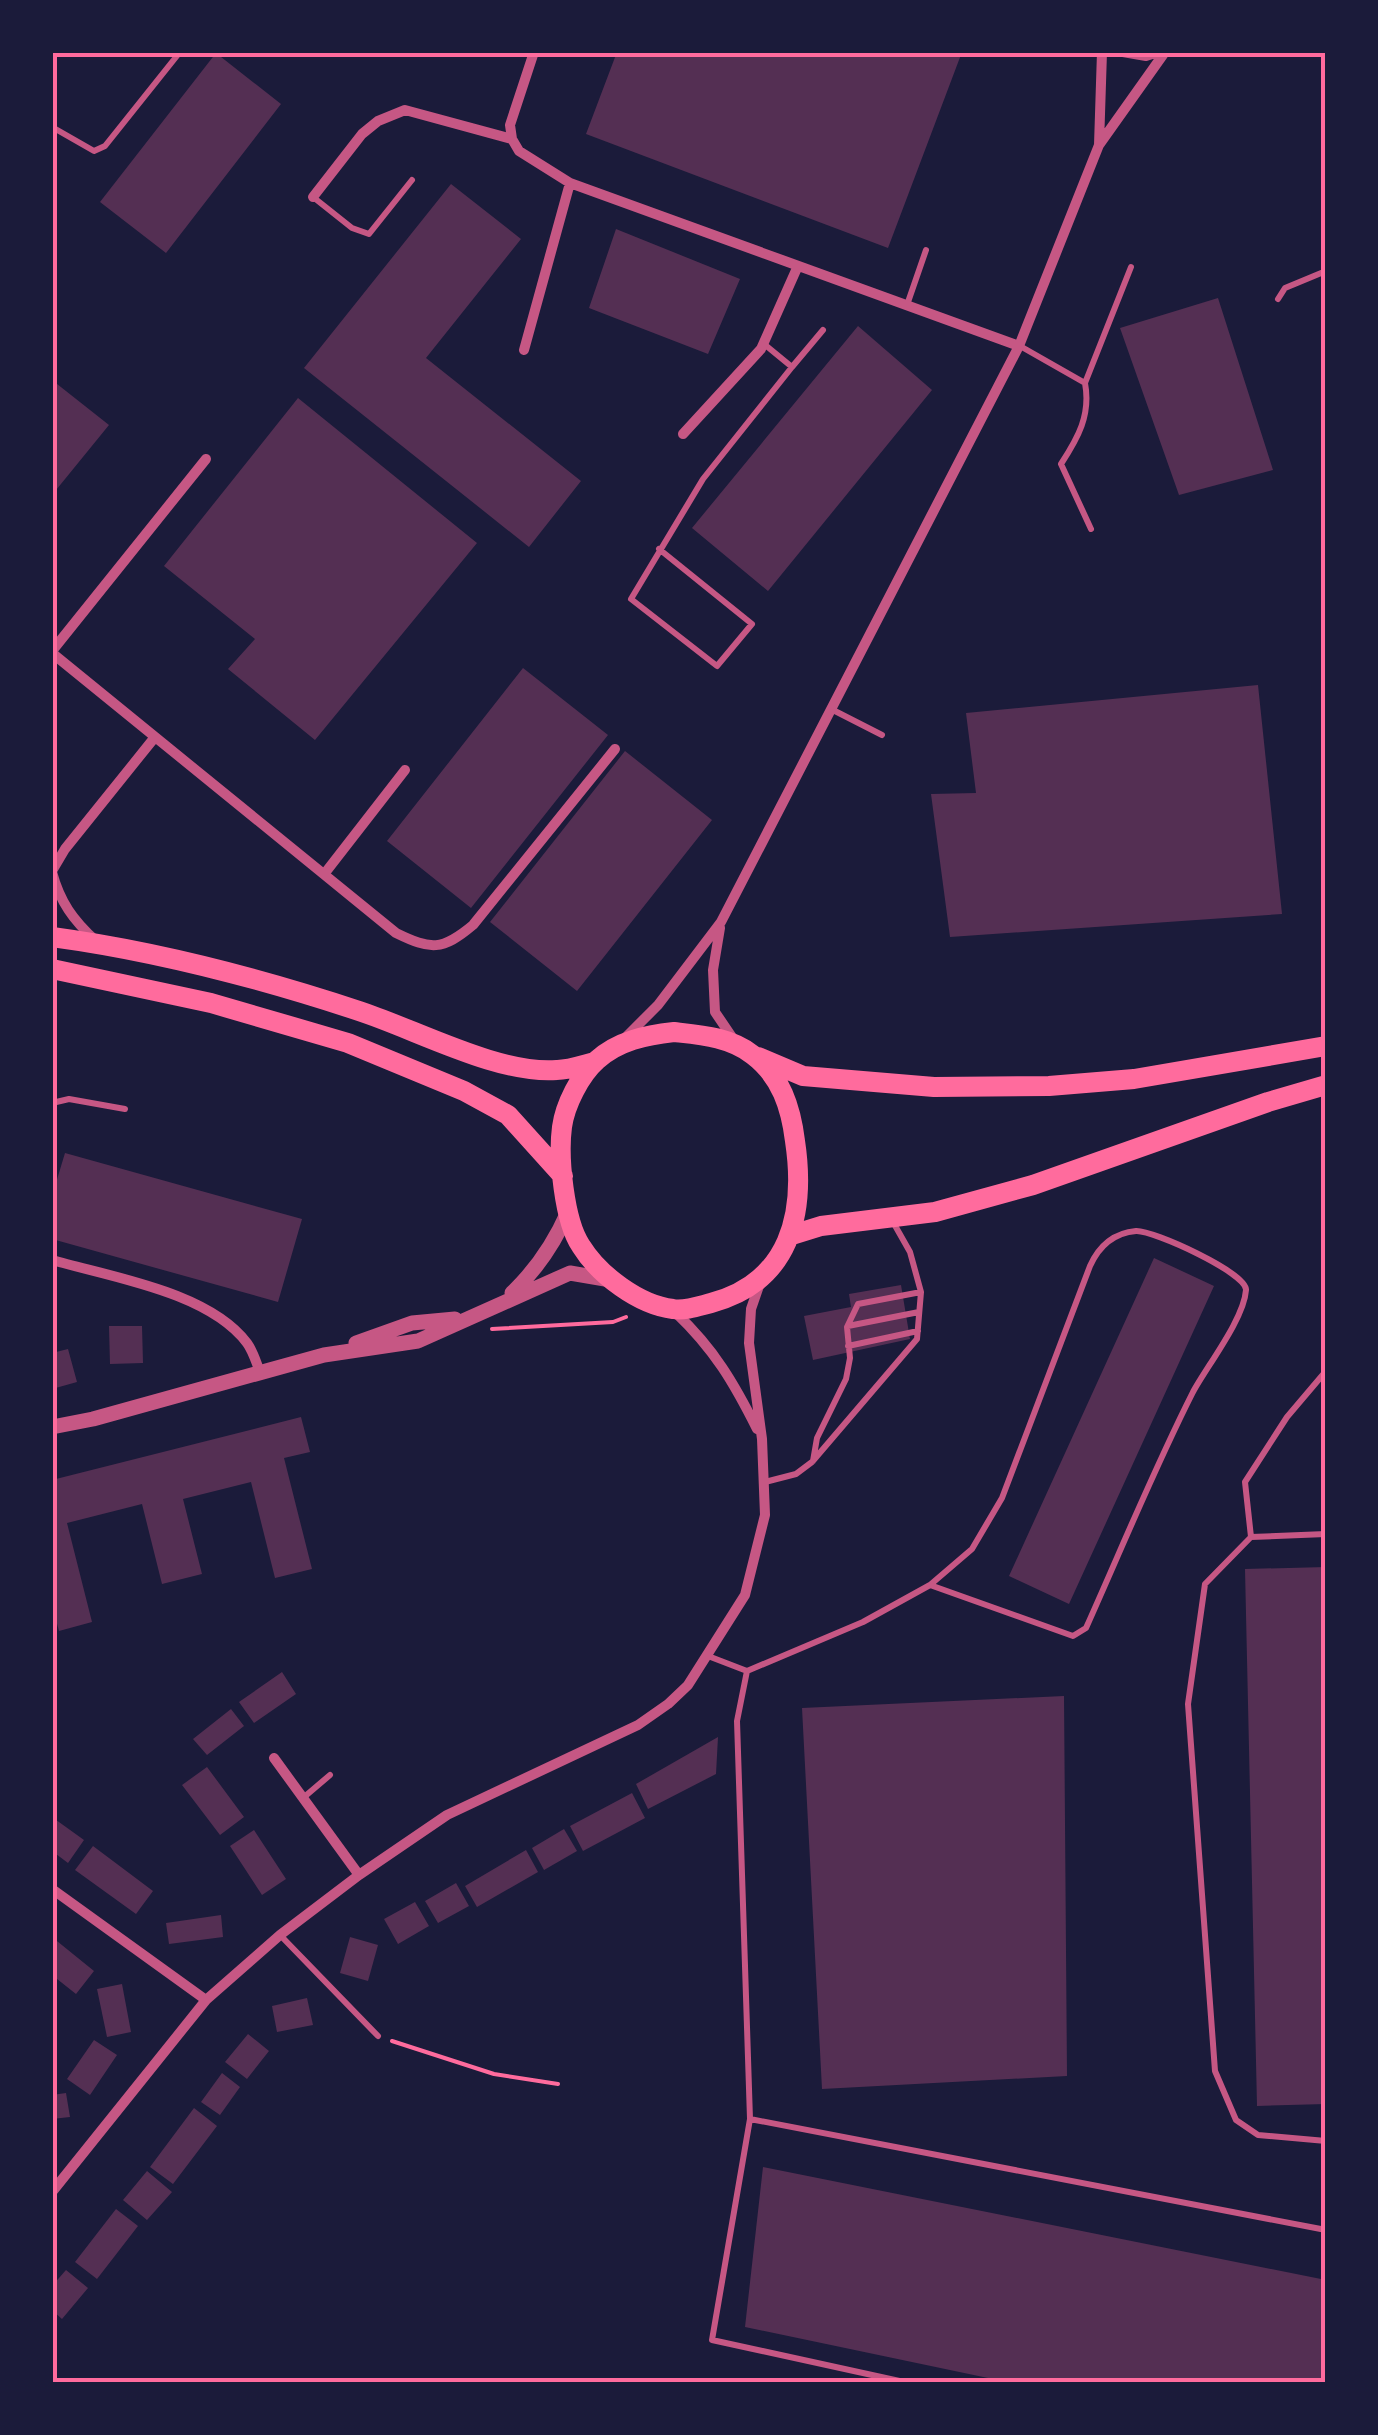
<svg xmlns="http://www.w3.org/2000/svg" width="1378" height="2435" viewBox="0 0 1378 2435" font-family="Quicksand,sans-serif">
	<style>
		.building { fill: #542f53 }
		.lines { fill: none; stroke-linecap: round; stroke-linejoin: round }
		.path { stroke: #ff6b9d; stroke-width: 4 }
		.service { stroke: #c65784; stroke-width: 6 }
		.minor { stroke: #c65784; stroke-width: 10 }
		.tertiary { stroke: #c65784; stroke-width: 15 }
		.trunk { stroke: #ff6b9d; stroke-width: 20 }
		.neatline { fill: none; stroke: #ff6b9d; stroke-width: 4 }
	</style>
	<rect width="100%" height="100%" fill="#1b1b3a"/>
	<!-- building -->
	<path class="building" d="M617,52H962L888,248L586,134Z
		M216,53L281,104L166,253L100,202Z
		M451,184L521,239L426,358L581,481L529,547L304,368Z
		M616,229L740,279L708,354L589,308Z
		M1218,298L1273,470L1179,495L1120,328Z
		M858,326L932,390L768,591L692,528Z
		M52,380L109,425L52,495Z
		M298,398L477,543L315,740L228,669L255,639L164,566Z
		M523,668L608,735L471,908L387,841Z
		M1258,685L1282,914L950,937L931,794L976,793L966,713Z
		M625,751L712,820L577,991L490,922Z
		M65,1153L302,1219L278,1302L52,1239V1196Z
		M1154,1258L1214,1286L1069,1604L1009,1576Z
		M901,1285L910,1339L813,1360L804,1316L851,1307L849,1294Z
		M109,1326H142L143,1363L110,1364Z
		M68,1349L77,1382L52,1389V1353Z
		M301,1417L310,1452L284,1458L312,1569L275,1578L251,1482L183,1499L202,1574L162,1584L142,1504L67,1523L92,1622L59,1631L52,1605V1480Z
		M1326,1567V2104L1257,2106L1245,1569Z
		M282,1672L296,1694L254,1723L239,1702Z
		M1064,1696L1067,2076L822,2089L802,1708Z
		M231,1709L244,1726L207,1755L193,1739Z
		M718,1737L716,1774L648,1809L636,1784Z
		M207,1767L244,1817L220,1835L182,1785Z
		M632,1793L645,1818L583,1851L570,1826Z
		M52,1817L84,1840L68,1863L52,1851Z
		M564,1829L577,1851L544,1870L532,1848Z
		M254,1830L286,1879L262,1895L230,1846Z
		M93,1846L153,1891L136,1914L75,1870Z
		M526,1850L538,1872L477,1907L465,1886Z
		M456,1883L469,1906L438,1923L425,1901Z
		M415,1902L429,1926L398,1944L384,1919Z
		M221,1915L223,1937L169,1944L166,1923Z
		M52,1937L94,1971L76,1994L52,1975Z
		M350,1937L378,1945L368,1981L340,1973Z
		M122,1984L131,2032L107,2037L97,1989Z
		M307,1998L313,2025L277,2032L272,2006Z
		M248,2034L269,2051L247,2079L225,2062Z
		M94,2040L117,2055L90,2095L67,2079Z
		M222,2073L240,2087L220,2115L201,2102Z
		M66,2093L70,2117L52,2119V2095Z
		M194,2108L217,2126L173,2184L150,2167Z
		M763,2167L1326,2280V2382H1007L745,2327Z
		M147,2171L172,2192L147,2220L123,2200Z
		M116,2209L138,2226L97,2279L75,2262Z
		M66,2270L88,2288L62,2319L52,2310V2286Z"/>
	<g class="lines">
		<!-- path -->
		<path class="path" d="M492,1329L613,1322L626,1317
			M392,2041L494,2074L558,2084"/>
		<!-- service -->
		<path class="service" d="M52,127L94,151L105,146L180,52
			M313,197L352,228L369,234L412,180
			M1278,299L1285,288L1326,271
			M907,305L926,250
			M1020,346L1085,383C1091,415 1078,438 1061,464L1091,529
			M792,367L823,330
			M1085,383L1131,267
			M659,549L752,624L717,666L631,599L703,479L792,367L764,344
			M831,709L882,735
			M52,1103L69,1099L125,1109
			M848,1326L919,1312
			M848,1346L918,1331
			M1326,1371L1287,1417L1245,1482L1251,1537L1326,1534
			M813,1461L817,1438L846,1379L850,1358L847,1327L858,1304L921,1292
			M765,1482L796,1474L812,1462L917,1339L921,1292L910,1252L893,1222
			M1251,1537L1205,1584L1188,1704L1215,2071L1236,2120L1258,2135L1326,2141
			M708,1656L747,1671L737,1721L750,2119L1326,2230
			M747,1671L863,1622L930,1585L1073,1636L1086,1628C1121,1550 1154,1469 1193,1392C1207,1366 1244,1319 1246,1290C1247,1273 1153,1230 1136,1231C1114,1233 1099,1246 1090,1266L1002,1498L972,1549L930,1585
			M303,1798L330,1775
			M280,1935L378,2036
			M750,2119L712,2340L904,2382"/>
		<!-- minor -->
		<path class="minor" d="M1102,52L1099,145L1165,52
			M1123,52L1146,56L1158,52
			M512,139L519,151L570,183L1019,346
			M313,197L362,134L378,121L405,110L512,139L510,125L534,52
			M524,350L570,183
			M683,434L761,349L797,268
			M52,651L206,459
			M52,653L396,933C431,950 442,951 473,925L615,749
			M52,871L65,849L155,737
			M52,872C60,902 73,920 96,941
			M325,873L405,770
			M720,928L713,970L715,1012L734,1040
			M624,1039L658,1005L721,922L1019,346L1099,145
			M52,1260C111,1277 209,1292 247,1343C253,1351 256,1362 260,1372
			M676,1313C714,1349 734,1383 757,1429
			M274,1758L359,1875
			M52,1889L206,2000
			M52,2192L206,2000L280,1935L359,1875L447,1815L638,1725L668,1704L688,1685L745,1595L765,1515L762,1439L749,1343L751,1309L760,1283"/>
		<!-- tertiary -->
		<path class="tertiary" d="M512,1293C537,1269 554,1244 568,1212
			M356,1343L412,1323L455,1319
			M52,1427L93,1419L324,1355L418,1341L570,1273L611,1280"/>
		<!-- trunk -->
		<path class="trunk" d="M52,937C156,951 259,978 359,1011C415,1029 499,1075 557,1070C569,1070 583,1065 595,1062
			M52,969L211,1003L348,1043L464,1091L508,1115L563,1176
			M674,1032C701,1035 730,1037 753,1055C781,1076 791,1108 795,1141C806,1214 790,1282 711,1303C699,1306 685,1311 673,1309C639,1305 599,1275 581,1246C564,1221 558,1157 562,1127C565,1105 580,1075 597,1060C618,1041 646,1035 674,1032Z
			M758,1057L803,1076L934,1087L1049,1086L1134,1079L1326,1046
			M792,1235L821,1226L935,1212L1033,1185L1268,1102L1326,1085"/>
	</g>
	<!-- border -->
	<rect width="1378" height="2435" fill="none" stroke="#1b1b3a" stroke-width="110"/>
	<rect x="55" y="55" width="1268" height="2325" class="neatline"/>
</svg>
